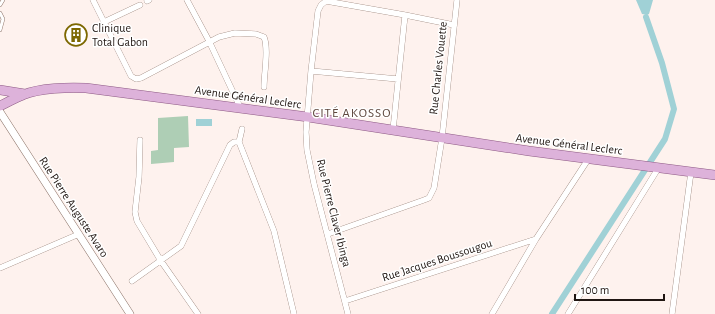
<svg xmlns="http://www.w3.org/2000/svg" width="715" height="314" viewBox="0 0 715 314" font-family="'Alegreya Sans',sans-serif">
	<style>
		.pitch { fill: #aeceb5 }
		.water { fill: #a0d1d6 }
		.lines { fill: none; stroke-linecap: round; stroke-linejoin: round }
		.canal { stroke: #a0d1d6; stroke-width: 6 }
		.service-casing { stroke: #8c7368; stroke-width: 4 }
		.minor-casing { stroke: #8c7368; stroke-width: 6 }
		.tertiary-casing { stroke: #8c7368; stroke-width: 8 }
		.primary-casing { stroke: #8d5a84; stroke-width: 10 }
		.service { stroke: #fff; stroke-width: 3 }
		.minor { stroke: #fff; stroke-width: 5.5 }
		.tertiary { stroke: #fff; stroke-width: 7 }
		.primary { stroke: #ddb2da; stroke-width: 9 }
		.labels { text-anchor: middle; stroke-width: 3; stroke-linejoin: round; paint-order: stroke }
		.poi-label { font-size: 12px; fill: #201612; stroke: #fff; text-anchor: start }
		.street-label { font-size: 12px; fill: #201612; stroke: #fff }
		.neighbourhood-label { font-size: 13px; letter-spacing: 1px; fill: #5f483e; stroke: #fff }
	</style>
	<rect width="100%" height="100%" fill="#fef2ee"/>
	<!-- pitch -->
	<path class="pitch" d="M188,116L189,147L174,148V162L151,164V151L158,150V118Z"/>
	<!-- water -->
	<path class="water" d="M636,0H653L649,14L647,15L642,14Z
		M196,119H212V126H196Z"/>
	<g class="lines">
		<!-- canal -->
		<path class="canal" d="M552,314L665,139L674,109L662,63L646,17"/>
		<!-- service casing -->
		<g class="service-casing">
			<path id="service" d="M0,5L3,0
				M0,13L3,19L0,30"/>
		</g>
		<!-- minor casing -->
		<g class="minor-casing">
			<path id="minor" d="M93,0L131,76L136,79L141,78L219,37L235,33L256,34L264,37C269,49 264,73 264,87
				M187,0L209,41L240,107
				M147,1L149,0
				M104,22L140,5
				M311,71L398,79
				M242,129L239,142L274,231L294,314
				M393,130L405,15
				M140,140L139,177L135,212L137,221L161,261L198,314
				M328,234L424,200L429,198L434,188L442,138L457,0
				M0,268L79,234
				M132,281L181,246L230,145L234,142H239
				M345,301L536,239
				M348,314L314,184L307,150L306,132L311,71L318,11L321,5L326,1L405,15L454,25
				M492,314L536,239L589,158
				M568,314L659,167
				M672,314L691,172"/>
		</g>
		<!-- tertiary casing -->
		<g class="tertiary-casing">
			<path id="tertiary" d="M0,112L130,314"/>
		</g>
		<!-- primary casing -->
		<g class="primary-casing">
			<path id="primary" d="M0,90L25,94
				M0,106C8,102 15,98 23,95C39,88 69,87 86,88L308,117L529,151L715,175"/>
		</g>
		<!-- service -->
		<use href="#service" class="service"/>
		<!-- minor -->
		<use href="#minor" class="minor"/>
		<!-- tertiary -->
		<use href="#tertiary" class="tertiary"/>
		<!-- primary -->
		<use href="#primary" class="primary"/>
	</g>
	<!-- icons -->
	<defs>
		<g id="building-ring" transform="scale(1.15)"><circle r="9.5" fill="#fff" stroke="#7d6800" stroke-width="1.5"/><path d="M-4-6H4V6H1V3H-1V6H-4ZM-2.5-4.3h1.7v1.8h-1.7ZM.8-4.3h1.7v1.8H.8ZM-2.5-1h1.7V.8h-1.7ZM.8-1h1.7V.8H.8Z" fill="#7d6800"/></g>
	</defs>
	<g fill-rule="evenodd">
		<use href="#building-ring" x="76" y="35"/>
	</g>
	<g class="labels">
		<!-- poi labels -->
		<g class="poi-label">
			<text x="92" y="32">Clinique<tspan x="92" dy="14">Total Gabon</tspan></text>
		</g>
		<!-- street labels -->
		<g class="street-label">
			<text transform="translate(438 68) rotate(-84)" y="4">Rue Charles Vouette</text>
			<text transform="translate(248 97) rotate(8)" y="4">Avenue Général Leclerc</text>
			<text transform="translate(569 144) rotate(7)" y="4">Avenue Général Leclerc</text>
			<text transform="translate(74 207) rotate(57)" y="4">Rue Pierre Auguste Avaro</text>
			<text transform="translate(334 213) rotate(76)" y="4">Rue Pierre Claver Ibinga</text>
			<text transform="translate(437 260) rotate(-18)" y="4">Rue Jacques Boussougou</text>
		</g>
		<!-- neighbourhood labels -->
		<g class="neighbourhood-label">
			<text x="352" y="117">CITÉ AKOSSO</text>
		</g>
	</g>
	<!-- scale -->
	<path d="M575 294v6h89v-6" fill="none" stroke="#201612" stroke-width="2"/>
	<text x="581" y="294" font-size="12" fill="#201612" stroke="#ffffff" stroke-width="3" paint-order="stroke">100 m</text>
</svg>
